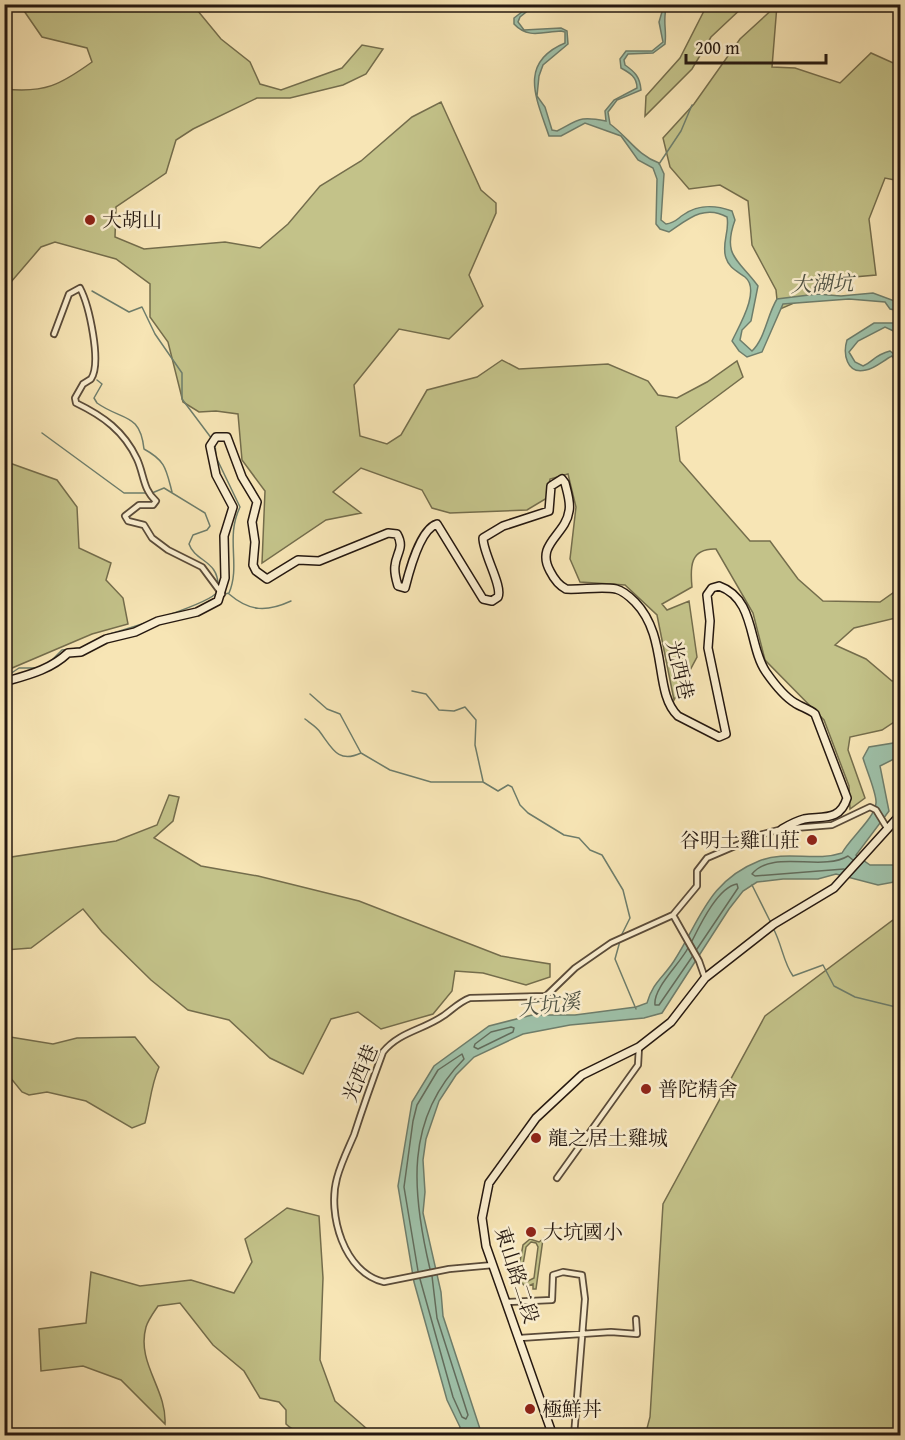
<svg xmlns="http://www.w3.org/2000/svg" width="905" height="1440" viewBox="0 0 905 1440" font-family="'Gentium Book Plus','Noto Serif TC',serif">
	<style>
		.green { fill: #c3c289; stroke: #746d4c; stroke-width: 1.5; fill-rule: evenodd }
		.water { fill: #9ec0a8; stroke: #6e7d6b; stroke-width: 1.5 }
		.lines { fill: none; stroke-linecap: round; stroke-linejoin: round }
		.shore { stroke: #626c5c; stroke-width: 1.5 }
		.stream { stroke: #6e7d6b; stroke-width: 1.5 }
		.street-casing { stroke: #5a4b39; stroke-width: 8 }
		.secondary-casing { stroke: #251810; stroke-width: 10 }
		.street { stroke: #faeecf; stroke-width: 4.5 }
		.secondary { stroke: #faeecf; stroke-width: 7 }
		.poi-dot { fill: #8f2418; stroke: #faeecf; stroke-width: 2 }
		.labels { text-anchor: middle; stroke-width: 5; stroke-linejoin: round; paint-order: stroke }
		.poi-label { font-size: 20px; fill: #251810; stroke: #faeecf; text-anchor: start }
		.street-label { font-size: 20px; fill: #251810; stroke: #faeecf }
		.water-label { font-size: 21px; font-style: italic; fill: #4f5345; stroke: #faeecf }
	</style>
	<rect width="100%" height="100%" fill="#f7e5b5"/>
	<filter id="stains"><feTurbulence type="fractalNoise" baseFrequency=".00333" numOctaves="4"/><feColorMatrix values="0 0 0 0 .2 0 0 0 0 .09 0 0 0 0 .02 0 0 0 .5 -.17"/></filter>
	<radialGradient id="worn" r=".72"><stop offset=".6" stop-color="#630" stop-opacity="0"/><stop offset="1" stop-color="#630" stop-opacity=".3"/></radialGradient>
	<!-- green -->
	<path class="green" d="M6,5H193L221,39L250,62L260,84L281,90L342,68L362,45L383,49L366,74L343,85L290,98H257L193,129L176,140L166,173L116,207L115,237L144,249L225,242L260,248L288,224L320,186L361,161L412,117L441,102L481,190L496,203V213L469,275L483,306L449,339L399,329L354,385L360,436L387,444L401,435L427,390L477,377L502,360L519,369L608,364L648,381L658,395L677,398L707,382L737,361L743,377L676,427L680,461L750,541H770L798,579L823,601L880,602L900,588V617L854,628L835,645L866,659L892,681L900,680V718L882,730L850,737L848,750L865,798L850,809L849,786L824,720L765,660L753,613L716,549C690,548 690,567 692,587L662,604L667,610L689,601L697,657L674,700L657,615L625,585L580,582L570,559L576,507L568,474L550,479L547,498L527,510L450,513L432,508L422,490L361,468L333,492L361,513L326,520L262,563L265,491L242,460L238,414L216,411L199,412L183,402L168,342L150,317V284L116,259L55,242L41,247L5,289V89C45,93 60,85 92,62L87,48L42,37L22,8Z
		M707,5H745L711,37L692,69L645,116L646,96L680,58Z
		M777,5L772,67L795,68L840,83L871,53L900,66V181L885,178L869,219L876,275L854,277L778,310L776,290L752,245L748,201L720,185L689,189L670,167L663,138L694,104L740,39Z
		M4,461L57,480L77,507L79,548L111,563L106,580L123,598L128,624L92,634L5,671L4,560L9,555L5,544Z
		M169,795L179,797L173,821L154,838L201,866L258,876L359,901L501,956L550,964V977L526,985L483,973L455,971L452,991L433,1014L381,1029L358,1012L331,1019L303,1074L270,1058L229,1020L188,1010L151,980L102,932L83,909L31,948L5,950V858L116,841L157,825Z
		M900,918V1435L645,1436L650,1417L663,1204L765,1016L893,920Z
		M4,1036L53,1044L77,1038L135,1037L159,1067C151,1085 150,1104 145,1123L132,1128L86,1101L47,1092L29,1095L22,1092L5,1071Z
		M287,1208L319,1216L323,1278L320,1360L335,1401L374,1435C351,1436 301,1440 286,1424V1410L279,1402L260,1398L244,1371L213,1345L180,1303L158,1306C154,1312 148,1320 146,1327C136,1363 167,1389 165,1424L121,1380L83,1366L41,1371L39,1329L86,1323L91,1272L140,1286L191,1280L234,1293L252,1262L245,1239Z
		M530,1239L539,1242L543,1239L536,1289H533V1284L526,1287L517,1278L523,1245ZM531,1242L536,1243L538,1247L534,1278L526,1282L521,1276L526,1247Z"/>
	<!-- water -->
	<path class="water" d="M531,5H535L520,17L518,22L524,30L561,28L567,31L568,44L543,65L539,76L537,96L545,107L552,130L557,131C580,119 580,116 606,121L605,111L614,100L637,88C637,77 630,73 621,68L620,59L626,51H652L663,42L659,22L664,5H667C662,19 667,29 665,44L653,53L628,54L624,60L625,65C635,72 640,77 641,90L617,100L608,112L610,124C628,137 637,155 659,163L664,174L661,220L666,224C675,223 677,219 683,215C699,204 715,205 732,211L735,220C722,256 738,259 758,286L751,321L742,330L740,340L752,351C765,339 767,315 777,299L817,294L841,296L873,293L900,303V311L890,309L885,302L849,299L783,304L762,352L747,357L739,351L732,341C739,326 761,290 745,277C737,271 729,268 726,258C721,244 730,231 727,217C704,204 687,220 669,232L660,229L656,224L657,179L653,168L638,160L621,136L585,123L561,136H549C537,100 517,63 565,43V32L561,31C542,32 528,39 514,24V18Z
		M874,323H900V334L885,327L858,341L849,352L855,362L863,366C873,362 874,355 890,351L900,359V367L892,356C884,360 874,369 866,370C846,375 843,353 847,340Z
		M900,742V756L880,766L889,811L856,855L870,865H900V883L894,882L878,885L836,874L818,879H783L757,882L743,891L729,909L662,1013L644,1018L570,1025L523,1034L474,1057L456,1075L439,1101L426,1139L423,1160L425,1192L423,1213L441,1292L443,1316L482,1435H458L460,1427L447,1400L414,1282L398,1186L412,1102L434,1066L489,1026L532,1015H575L636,1007L647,1003C653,982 663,978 674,961C700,921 708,881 759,861C786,850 815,862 842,853C850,838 875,818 876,803C877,794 866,769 863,758L869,747Z"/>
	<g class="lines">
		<!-- shore -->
		<path class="shore" d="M844,869L755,876L752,874C772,849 822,872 848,856L853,860
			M692,941C700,925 718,887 737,884L738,888L697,949
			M688,948C679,965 653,988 655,1005H659L692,957
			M511,1027L514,1028L513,1032L478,1049L474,1047L475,1044L491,1032Z
			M418,1271L404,1187L413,1121L417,1105L438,1070L462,1054L464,1059C404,1119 412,1193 430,1269
			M420,1279L453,1397L462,1417L466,1419L468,1415L437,1318L432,1276"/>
		<!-- stream -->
		<path class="stream" d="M659,164L681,131L692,105
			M92,291L129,312L142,307L155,334L182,373V399L212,439
			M97,380L102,384L94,398L97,403C122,421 140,412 144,449C166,461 166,469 172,492
			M42,433L124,493H147
			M215,443L216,457L240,507C225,538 241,565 229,593L225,594
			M152,493L164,488L205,513L210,526L207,530L193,535L189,544C195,562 219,560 218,587
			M229,594C250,612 267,612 291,601
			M106,635C124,630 212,603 217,592
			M49,663L62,650L80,648
			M4,678L19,668H37
			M412,691L426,694L439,710L454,711L465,707L476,720L475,745L483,781
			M310,694L327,709L340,714L361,753L390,770L431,782H483L498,791L508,785L512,787L520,805L528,813L564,835L579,838L590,850L602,855L623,890L630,918L621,936
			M305,719C310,723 317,727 320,732C332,748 338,764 361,753
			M752,885L771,923
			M773,928C782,944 783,962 793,976L823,965L834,986L855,997L900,1008
			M620,941L615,959L636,1009"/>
		<!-- street casing -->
		<g class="street-casing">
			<path id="street" d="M54,334L69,294L80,288C89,305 102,363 91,379L83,384L75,398L76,403C103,416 124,431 137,459C144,474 143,490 156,501L153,505H139L125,516L128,521L144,525L152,538L168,550L202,567L222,594
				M673,915L699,961L705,978
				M557,1178L638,1065L639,1047
				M493,1265L449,1269L384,1282C344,1273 327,1214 337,1178C341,1163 348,1149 354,1135C363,1107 373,1079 383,1052C399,1032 423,1030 443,1016C452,1010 459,1002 470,998L546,996L575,968L611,943L673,915L697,886V871L707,858L763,834L782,829L832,825L870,807L876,810L887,828
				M507,1302L552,1300L553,1275L563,1272L582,1275L585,1299L574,1436
				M520,1338L611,1332L637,1334L636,1319"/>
		</g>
		<!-- secondary casing -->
		<g class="secondary-casing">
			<path id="secondary" d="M4,682C28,675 50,670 68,653L81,652L106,639L135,632L158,621L197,612L218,601L225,578L224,536L233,507L216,475L210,446L216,437H227L242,477L257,502L252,522L255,542L253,565L256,571L267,579L298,560L319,561L388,533L397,534C405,548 396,553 395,566C394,573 396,579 398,586L405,588C409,572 420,529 437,524L483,599L492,601L498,597C503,586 483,554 483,538L503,526L549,511L551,486L562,479L565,483C567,491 571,503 569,511C566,535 535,544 550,571C554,579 558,585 566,589C582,590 601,586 616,589C624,591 630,597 635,602C669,637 653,693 678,716L719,737L726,734L708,648L710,621L707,595L712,588L719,586C756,599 748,646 766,672C773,682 785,697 795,703C801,707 809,709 815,714L847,798C840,821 824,816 804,819C796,821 789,825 782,829
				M553,1436L486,1246L482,1218L489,1183L536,1118L582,1075L639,1047L671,1022L705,978L774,924L834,888L900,815"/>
		</g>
		<!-- street -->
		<use href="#street" class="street"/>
		<!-- secondary -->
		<use href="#secondary" class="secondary"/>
	</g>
	<!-- markers -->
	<g class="poi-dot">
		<circle cx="90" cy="220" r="6"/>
		<circle cx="812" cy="840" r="6"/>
		<circle cx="646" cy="1089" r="6"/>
		<circle cx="536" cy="1138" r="6"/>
		<circle cx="531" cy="1232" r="6"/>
		<circle cx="530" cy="1409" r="6"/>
	</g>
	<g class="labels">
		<!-- poi labels -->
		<g class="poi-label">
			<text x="102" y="227">大胡山</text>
			<text x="800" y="847" text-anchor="end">谷明土雞山莊</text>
			<text x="658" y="1096">普陀精舍</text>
			<text x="548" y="1145">龍之居土雞城</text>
			<text x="543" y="1239">大坑國小</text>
			<text x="542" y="1416">極鮮丼</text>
		</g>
		<!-- street labels -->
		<g class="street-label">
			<text transform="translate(680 670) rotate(77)" y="7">光西巷</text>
			<text transform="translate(360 1073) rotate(-67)" y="7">光西巷</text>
			<text transform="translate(517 1275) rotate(72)" y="7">東山路二段</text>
		</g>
		<!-- water labels -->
		<g class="water-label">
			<text transform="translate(822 284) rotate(-2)" y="7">大湖坑</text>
			<text transform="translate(549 1005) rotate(-7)" y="7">大坑溪</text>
		</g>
	</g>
	<!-- margin -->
	<rect width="905" height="1440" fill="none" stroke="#f7e5b5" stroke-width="24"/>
	<rect x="6" y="6" width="893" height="1428" fill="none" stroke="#251810" stroke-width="3"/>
	<rect x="12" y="12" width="881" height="1416" fill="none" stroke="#251810" stroke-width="1.5"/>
	<!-- scale -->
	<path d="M686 54v9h140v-9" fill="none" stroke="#251810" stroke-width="3"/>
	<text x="695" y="54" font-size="18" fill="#251810" stroke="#faeecf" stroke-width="4.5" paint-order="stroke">200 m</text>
	<rect width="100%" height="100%" filter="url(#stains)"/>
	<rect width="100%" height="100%" fill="url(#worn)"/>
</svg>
